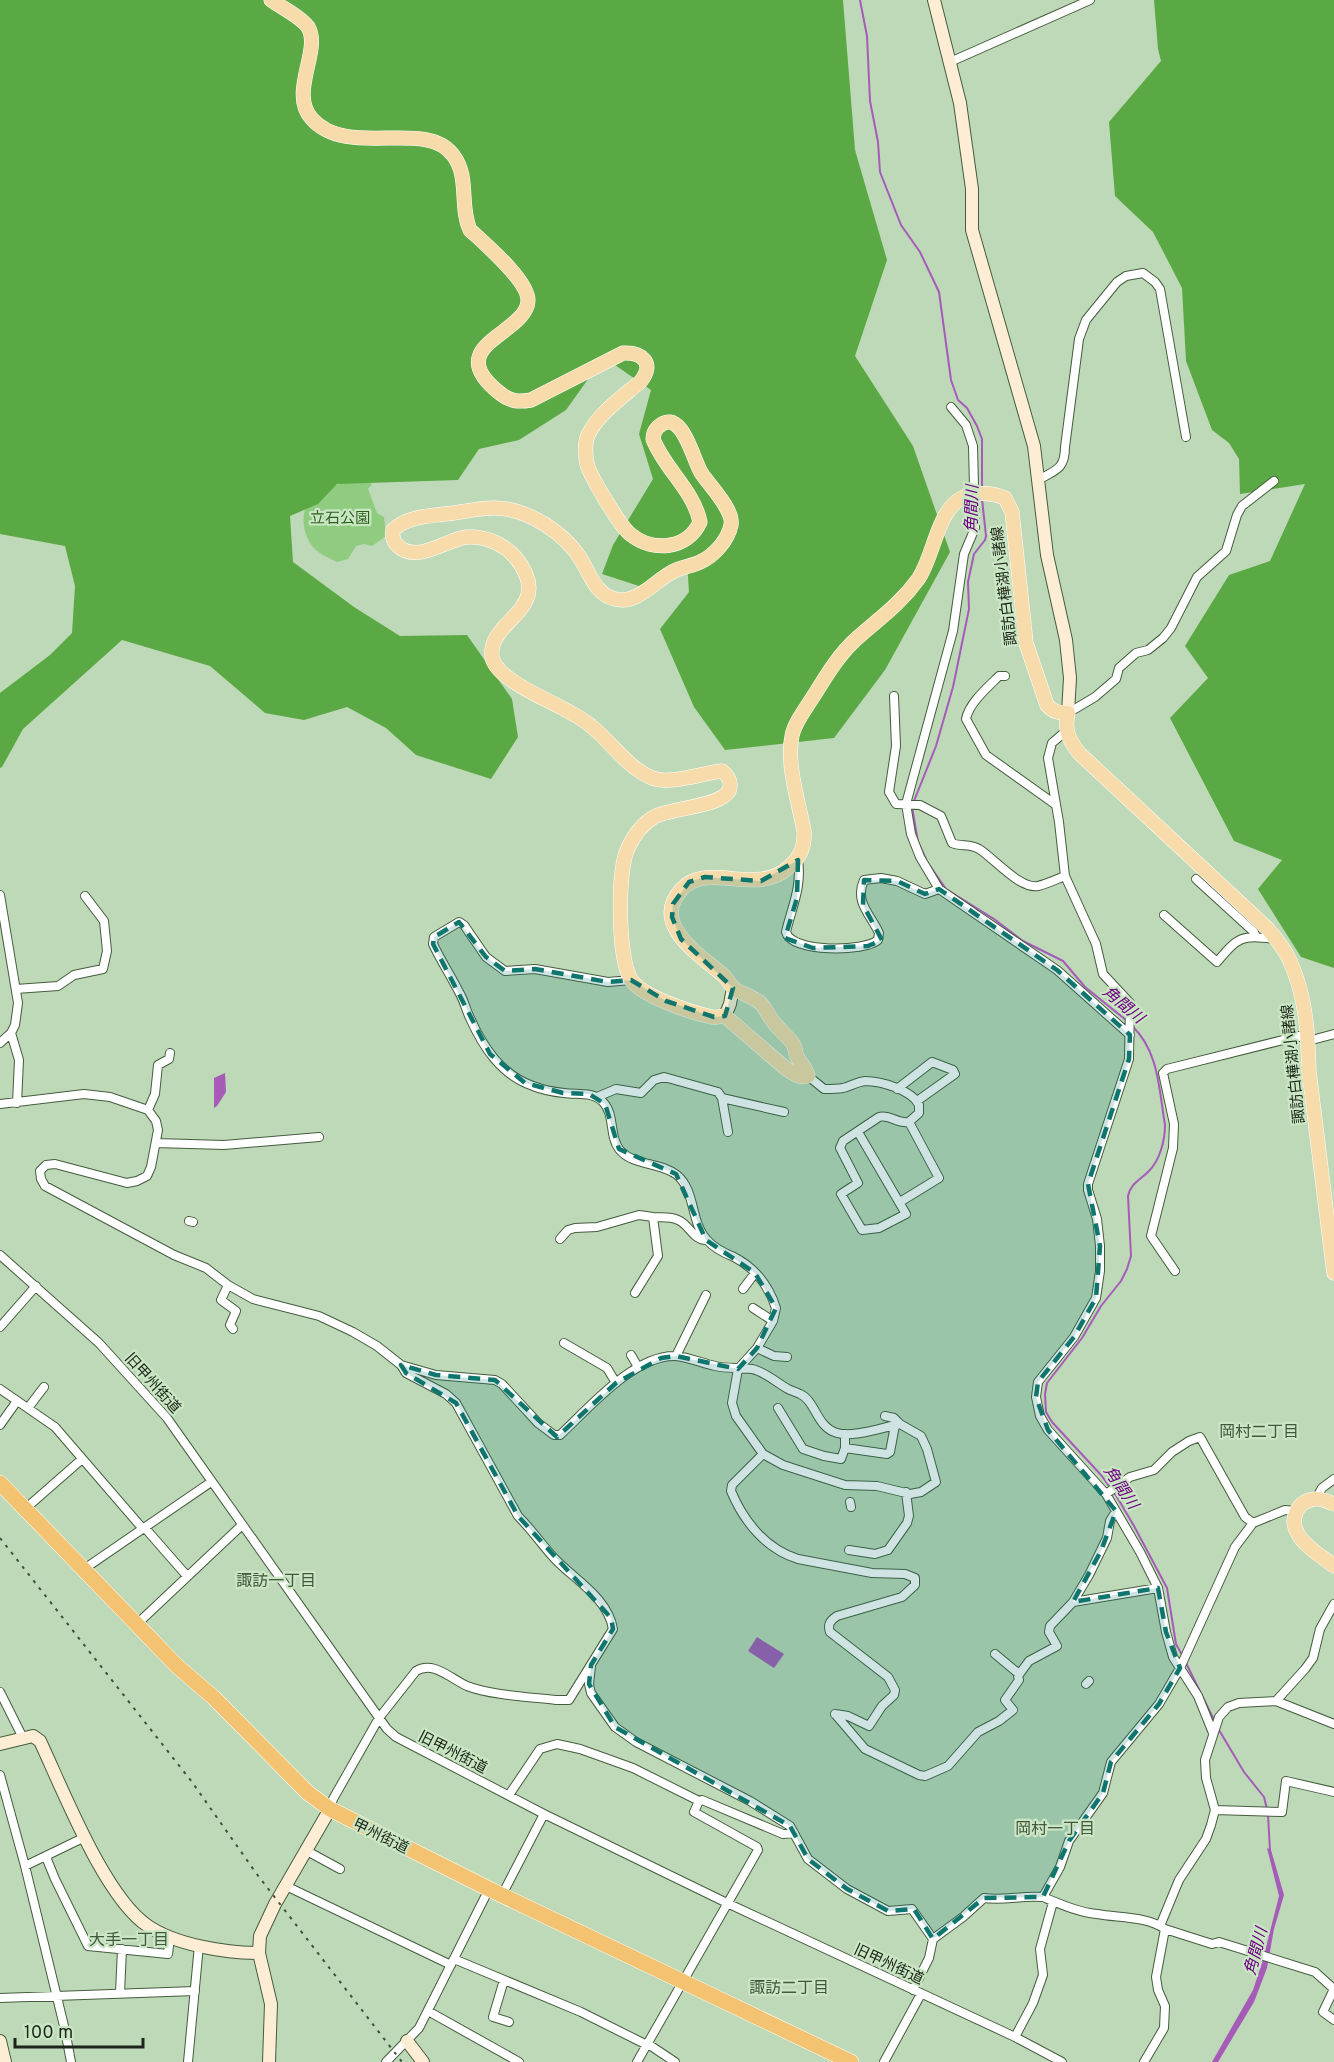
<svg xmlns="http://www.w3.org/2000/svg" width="1334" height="2062" viewBox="0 0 1334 2062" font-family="Overpass,'Noto Sans JP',sans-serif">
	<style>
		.green { fill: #8fcc7f }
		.forest { fill: #5ba944 }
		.water { fill: #a65bb9 }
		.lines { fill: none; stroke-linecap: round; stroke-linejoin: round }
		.stream { stroke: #a65bb9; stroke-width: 2 }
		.street-casing { stroke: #455c3f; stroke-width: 10 }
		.secondary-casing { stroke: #455c3f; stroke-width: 14 }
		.primary-casing { stroke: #fff; stroke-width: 15 }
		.highway-casing { stroke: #fff; stroke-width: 16 }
		.street { stroke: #fff; stroke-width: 8 }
		.secondary { stroke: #fcedd4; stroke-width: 12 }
		.primary { stroke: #f8dbaa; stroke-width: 14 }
		.highway { stroke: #f4c371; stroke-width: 15 }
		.rail { stroke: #404e3c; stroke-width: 2; stroke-dasharray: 3 6; stroke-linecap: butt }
		.marked { fill: #0f766e; fill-opacity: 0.2; stroke: #0f766e; stroke-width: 4.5; stroke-dasharray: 12 8; stroke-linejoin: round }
		.labels { text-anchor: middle; stroke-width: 4.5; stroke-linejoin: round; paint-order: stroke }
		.park-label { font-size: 15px; fill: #2c601d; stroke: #cbe6c4 }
		.street-label { font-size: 15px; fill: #1b2518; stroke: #cbe6c4 }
		.water-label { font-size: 16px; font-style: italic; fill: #6d0082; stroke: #cbe6c4 }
		.neighbourhood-label { font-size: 16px; fill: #41583b; stroke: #cbe6c4 }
	</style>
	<rect width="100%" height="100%" fill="#bed9b7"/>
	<!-- green -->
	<path class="green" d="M362,477L372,484L368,489L377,513L384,517L386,536L372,546L364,544L356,546L348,559L337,562C329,558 319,554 313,547C302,534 300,513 310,499C317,491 351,479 362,477Z"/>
	<!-- forest -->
	<path class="forest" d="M0,0H843L855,150L887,260L855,356L913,446L950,552L885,670L834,738L725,750L694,707L660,629L689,592L687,561L639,586L602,574L613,545L653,479L639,434L651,390L615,365L591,375L566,410L519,440L479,449L458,480L337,484L318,504L290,516L293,562L354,607L400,636L467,635L512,699L518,737L491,779L416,755L386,728L347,707L304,720L265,713L210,666L122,640L23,729L2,767L0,768V693L50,655L72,633L75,586L65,546L0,534Z
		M1154,0H1334V968L1301,957L1258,889L1282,860L1234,841L1170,718L1208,678L1185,646L1229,575L1270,561L1305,484L1240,494L1239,459L1229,443L1212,430L1186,361L1182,288L1153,232L1115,196L1109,122L1161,61L1158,49Z"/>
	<!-- water -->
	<path class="water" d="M225,1073L226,1092L217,1106L214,1108V1078Z
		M757,1637L784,1654L774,1668L748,1651Z
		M1267,1848L1271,1850L1284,1895L1274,1929L1267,1968L1254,2002L1218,2062H1212L1253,1990L1262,1963L1279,1896Z"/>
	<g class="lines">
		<!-- stream -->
		<path class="stream" d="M860,0L867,36L870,101L878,142L880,172L901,225L920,252L939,292L951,380L958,400L967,408L977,426L982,439V488
			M914,801L936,746L953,687L969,609L968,582L974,554L985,540L986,536L982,499
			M912,807L918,842L926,859
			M930,866L946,889L994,919L1023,941L1063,961L1085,987L1126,1020
			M1132,1026C1159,1051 1159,1090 1165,1125C1165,1140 1160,1160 1149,1171C1140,1180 1131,1183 1128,1196L1131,1256L1127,1269L1121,1281L1101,1306L1082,1338L1047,1383L1045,1394L1046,1412L1052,1422L1101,1475L1117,1497L1134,1526L1167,1588L1176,1644L1182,1655
			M1186,1663L1215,1722
			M1219,1730L1244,1772L1264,1797L1267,1809
			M1268,1815L1270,1851"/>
		<!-- street casing -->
		<g class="street-casing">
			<path id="street" d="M950,62L1090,0
				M951,407L966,425L973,446L975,528L964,554L953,631L906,804L911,834L920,857L939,889L1057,970L1130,1035
				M1038,480C1056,470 1065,469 1065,447L1079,339L1086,320L1117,282L1126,276L1143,273L1155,282L1160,289L1186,437
				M1005,676H999C988,687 969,703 966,719L986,755L1056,805
				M894,696L896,746L889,792L896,804L920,805L941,816L952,843C961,847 970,843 979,849C994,858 1019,889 1038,886C1047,884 1057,879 1065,876
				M1068,713L1095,697L1116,679L1119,668L1136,653L1148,650L1163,638L1171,628L1197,577L1226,551L1237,515L1242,506L1274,481
				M1066,731L1052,743L1048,758L1059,822L1065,876L1096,944L1103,974L1130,1003L1129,1059L1088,1184V1190L1097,1219L1100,1246V1271L1096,1298L1074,1337L1038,1382L1036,1397L1040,1416L1048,1430L1106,1494L1140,1552L1158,1588L1166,1632L1173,1657L1198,1696L1213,1733
				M798,860C802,888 792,906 786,932C791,953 865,952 878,940L879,933C871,915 854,902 864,880L881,878L897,881L925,894L939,889
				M1196,879L1254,932L1256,937
				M0,895L18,1003L15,1025L11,1033L0,1043
				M1164,915L1217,962C1239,936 1241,935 1275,939
				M16,989L58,986L74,975L103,969L107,951L104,921L85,896
				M11,1033L19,1060L17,1103
				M808,1076L824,1089C830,1089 837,1089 843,1088C851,1086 857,1082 865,1081C881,1081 912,1090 919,1105V1113L909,1122C897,1124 890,1114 879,1117L843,1141L840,1148L858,1183L841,1194L862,1230L879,1228L906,1214L858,1132
				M897,1089L932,1062L953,1070L955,1074L917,1101
				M597,1097L616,1089L641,1093L654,1080L664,1077L718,1092L722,1098L784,1112
				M722,1098L728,1132
				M0,1104L84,1094L110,1097L148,1110L156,1121L158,1130L151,1167L147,1176L137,1181L127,1183L55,1164L46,1165L40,1171L41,1179L45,1186L174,1255L206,1268L228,1285L253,1299L319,1316L353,1332L377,1346L401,1365L406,1373L446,1394L456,1403L518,1516C532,1530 542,1545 555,1559C575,1580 608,1598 613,1629L569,1700H556C530,1697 490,1695 467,1686C451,1679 433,1660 416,1671L379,1718L333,1799L330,1809
				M148,1110L155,1094L158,1065L169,1059L170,1053
				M156,1143L224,1145L319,1137
				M900,1202L939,1178L909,1122
				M189,1221L193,1222
				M560,1239L568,1230L575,1228L597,1227L639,1215L653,1217
				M0,1255L99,1343L167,1418L387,1729L396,1737L544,1814L727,1903L1015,2037L1062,2062
				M1175,1271L1151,1236L1173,1148L1174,1124L1163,1073L1167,1069L1299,1036L1308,1041L1334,1034
				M228,1285L221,1300L236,1311L230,1325L233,1329
				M743,1289L755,1273
				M635,1293L658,1256L653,1217C661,1218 670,1216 678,1220C689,1224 693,1240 706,1240
				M753,1308L773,1321
				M0,1327L36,1286
				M564,1343L607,1368L616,1383
				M757,1348L774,1356L787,1357
				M631,1355L638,1367
				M676,1356L706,1295
				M401,1365L436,1375L495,1380L502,1384L538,1423L554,1435H560C588,1409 634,1355 675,1356C688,1357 702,1363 715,1366C727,1369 739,1367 752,1369C764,1371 777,1383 788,1389C792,1391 796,1392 800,1394C816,1401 816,1427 837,1433C853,1438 883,1427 900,1424L921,1436L927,1449L936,1482L921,1492L910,1494L877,1486L845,1485L783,1465L763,1454L736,1416L732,1403L738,1369L757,1348L773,1321L776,1308C769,1286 755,1268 734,1257C724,1253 714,1248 707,1240C690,1222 696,1191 677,1175C661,1162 632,1166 619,1149C609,1136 615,1114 603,1102C592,1091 578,1095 564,1093C554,1092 543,1090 533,1086C501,1075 483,1047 470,1018C466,1010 464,1000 459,992C451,976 441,961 433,944L434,937L459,922L464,925L486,957L505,971L535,969L608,982L631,980
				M0,1389L55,1427L143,1529
				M28,1408L44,1387
				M778,1408L803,1449L824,1456L841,1459L845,1448V1434
				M885,1416L894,1418L900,1424
				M0,1425L17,1401
				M845,1448L887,1454L890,1452L895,1425
				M763,1454L732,1485L731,1491C744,1522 766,1549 798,1559L872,1573L905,1574L915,1578V1585L902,1597L837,1616C831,1620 827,1624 830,1632L888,1677L895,1690L894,1695L882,1706L869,1726L848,1716L835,1714
				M1106,1494L1130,1477L1154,1470L1172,1452L1189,1441L1200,1437L1245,1517L1253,1523
				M1316,1499L1322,1488L1334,1479
				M850,1502L851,1507
				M25,1509L81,1460
				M145,1528L187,1576
				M849,1550L875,1554L888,1550L907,1523L909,1516L906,1492
				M84,1569L211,1482
				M1073,1602L1158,1588
				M136,1625L242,1525
				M995,1654L1019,1674
				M591,1666L589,1684L591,1693L615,1727L636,1742L750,1801L790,1826L808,1859L847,1889L888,1911L912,1909L933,1939
				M1086,1684L1089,1681
				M0,1692L23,1738
				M1276,1701L1305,1669L1313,1658L1320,1629L1334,1604
				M835,1714L865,1749L919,1775L925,1776L948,1766L978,1732L999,1721L1013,1710L1005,1700L1019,1680L1018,1676L1029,1661L1057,1646L1049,1632L1050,1626L1073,1602L1089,1575L1107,1538L1110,1521L1116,1511
				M0,1775L25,1866L65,2030L71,2062
				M509,1795L540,1749L557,1744L580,1749L633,1768L699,1801L702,1800L783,1834L794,1833
				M1215,1810L1282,1812L1286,1781L1334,1792
				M307,1851L340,1869
				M46,1857L55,1879L88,1946L168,1954L170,1938
				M25,1866L85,1837
				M286,1886L451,1965
				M502,1895L544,1814
				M1043,1897C1060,1904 1078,1912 1097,1914C1119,1918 1146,1916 1165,1929L1212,1944L1219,1942L1315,1972L1334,1989L1323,2012L1334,2020
				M1160,1926L1179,1880L1206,1839L1211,1825L1215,1810L1206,1778L1205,1760L1219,1717L1228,1707L1239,1703L1276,1701L1334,1724
				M454,1959L581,2012L647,2045L651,2046L675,2062
				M504,1980L493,2017L509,2022
				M913,1990L929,1958L933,1939L963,1917L984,1898C1004,1901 1023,1895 1043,1897L1060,1867L1069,1841L1103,1793L1111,1762L1159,1704L1180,1668L1235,1547L1253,1523L1285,1510L1295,1511
				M120,1993L122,1949
				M0,1998L195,1991
				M428,2011L519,2062
				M1015,2037L1033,2003L1043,1975L1040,1949L1053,1902
				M188,2062L199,1945
				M386,2062L419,2028L489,1889
				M637,2062L758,1850L757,1847L694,1812L699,1801
				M884,2062L921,1994
				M1144,2062L1164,2028L1165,2006L1158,1990L1156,1977L1165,1929"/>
		</g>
		<!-- secondary casing -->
		<g class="secondary-casing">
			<path id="secondary" d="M934,0L960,103L972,189V230L1034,446L1047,555L1066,640L1070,678L1068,713
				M725,1016L730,1004L733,988
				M0,1744L33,1736L40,1741C63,1790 105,1898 148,1926C176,1945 226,1953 259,1953
				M0,2041L5,2062
				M407,2041L423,2062
				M269,2062L271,2004L259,1953L260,1936L275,1904L330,1809"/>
		</g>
		<!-- primary casing -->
		<g class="primary-casing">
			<path id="primary" d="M271,0C282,8 300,16 308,27C322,50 288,93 312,119C348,159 426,118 453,155C470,177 459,206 470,230C485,244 529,281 528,301C526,335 438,345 501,394C511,402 519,402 531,400L623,353C642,352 655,363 641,381C624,396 600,412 589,433C584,443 585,453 587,464C590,476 620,526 630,534C653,553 688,549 700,522C694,491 664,468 653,439C653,434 654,431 658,427C682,405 693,461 702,474C710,486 734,510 731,525C728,540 714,556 700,562C692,566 682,567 674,571C655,580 638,605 615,599C597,595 591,577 583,563C567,534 528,508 494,508C481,508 467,511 453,513C433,516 409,515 393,530C392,536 393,542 398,546C417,564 447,539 467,537C486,536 504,544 516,558C557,610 487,619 492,657C495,678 546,699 564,709C573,714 583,719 591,726C611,742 626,766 650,777C668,786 702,773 722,771C726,774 731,780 730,786C730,807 671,807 654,817C642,824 634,835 628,848C617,871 618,955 630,978C639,996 693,1013 712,1017C716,1018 721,1016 725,1016L784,1067C791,1072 799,1079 808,1076C806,1068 801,1064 797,1057C795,1053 796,1048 793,1044C787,1035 778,1029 772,1020C767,1014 765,1006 759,1002C752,996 742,994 735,989C730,986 728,979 723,975C700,955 649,924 682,889C707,861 757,897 789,867C801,857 805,846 804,831C799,803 786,764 792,736C794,724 804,711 811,700C824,680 836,658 854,641C878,619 899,606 919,578C933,556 937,517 957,501C970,491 991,492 1005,498L1012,512L1026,643L1047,705C1053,712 1059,713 1068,713C1064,730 1069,741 1080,754L1268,929C1275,938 1284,948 1289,959C1306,995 1308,1033 1309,1072L1334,1273
				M1334,1504C1328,1502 1322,1498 1315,1499C1297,1501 1289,1519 1298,1534C1305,1547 1323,1557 1334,1566"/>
		</g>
		<!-- highway casing -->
		<g class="highway-casing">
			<path id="highway" d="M0,1483L177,1666L214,1698L308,1793L330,1809L489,1889L851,2062"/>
		</g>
		<!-- street -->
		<use href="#street" class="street"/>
		<!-- secondary -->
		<use href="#secondary" class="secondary"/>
		<!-- primary -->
		<use href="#primary" class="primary"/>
		<!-- highway -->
		<use href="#highway" class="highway"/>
		<!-- rail -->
		<path class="rail" d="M0,1538L192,1782L256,1873L402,2062"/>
	</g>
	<!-- marked area -->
	<path class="marked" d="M798,860L797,898L785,938L813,948L868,946L882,940L863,905L864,880L897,881L925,894L939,889L1057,970L1130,1035L1129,1059L1088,1184L1100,1246L1096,1298L1074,1337L1038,1382L1036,1397L1048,1430L1116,1511L1101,1551L1073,1602L1158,1588L1166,1632L1180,1668L1159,1704L1111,1762L1103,1793L1069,1841L1043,1897L984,1898L933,1939L914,1909L888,1911L847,1889L808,1859L790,1826L615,1727L589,1684L591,1665L613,1629L611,1618L518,1516L456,1403L406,1373L401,1365L436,1375L495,1380L557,1437L616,1383L661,1358L676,1356L738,1369L757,1348L776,1308L755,1273L706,1240L676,1174L619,1149L605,1104L589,1094L563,1093L525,1083L490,1054L433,944L434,937L459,922L486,957L505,971L535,969L608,982L631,980L666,1001L714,1017L725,1016L733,988L681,939L672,917L673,904L689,882L705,877L761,881Z"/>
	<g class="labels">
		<!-- park labels -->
		<g class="park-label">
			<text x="340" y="523">立石公園</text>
		</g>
		<!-- street labels -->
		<g class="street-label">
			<text transform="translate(1004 586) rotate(-97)" y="5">諏訪白樺湖小諸線</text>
			<text transform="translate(1293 1064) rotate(-96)" y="5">諏訪白樺湖小諸線</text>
			<text transform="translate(153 1383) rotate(48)" y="5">旧甲州街道</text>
			<text transform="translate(453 1752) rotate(27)" y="5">旧甲州街道</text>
			<text transform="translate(381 1836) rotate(26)" y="5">甲州街道</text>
			<text transform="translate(889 1964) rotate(25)" y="5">旧甲州街道</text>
		</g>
		<!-- water labels -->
		<g class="water-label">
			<text transform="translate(971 509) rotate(-89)" y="6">角間川</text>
			<text transform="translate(1124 1004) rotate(40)" y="6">角間川</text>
			<text transform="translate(1122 1487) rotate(56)" y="6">角間川</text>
			<text transform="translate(1255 1951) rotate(-75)" y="6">角間川</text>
		</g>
		<!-- neighbourhood labels -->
		<g class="neighbourhood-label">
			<text x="1259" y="1437">岡村二丁目</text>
			<text x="276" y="1586">諏訪一丁目</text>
			<text x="1055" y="1834">岡村一丁目</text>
			<text x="129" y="1945">大手一丁目</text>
			<text x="789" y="1993">諏訪二丁目</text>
		</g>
	</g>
	<!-- scale -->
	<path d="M15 2038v9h128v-9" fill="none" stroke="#1b2518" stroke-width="3"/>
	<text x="24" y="2038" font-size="18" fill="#1b2518" stroke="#cbe6c4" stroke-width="4.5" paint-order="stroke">100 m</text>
</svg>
